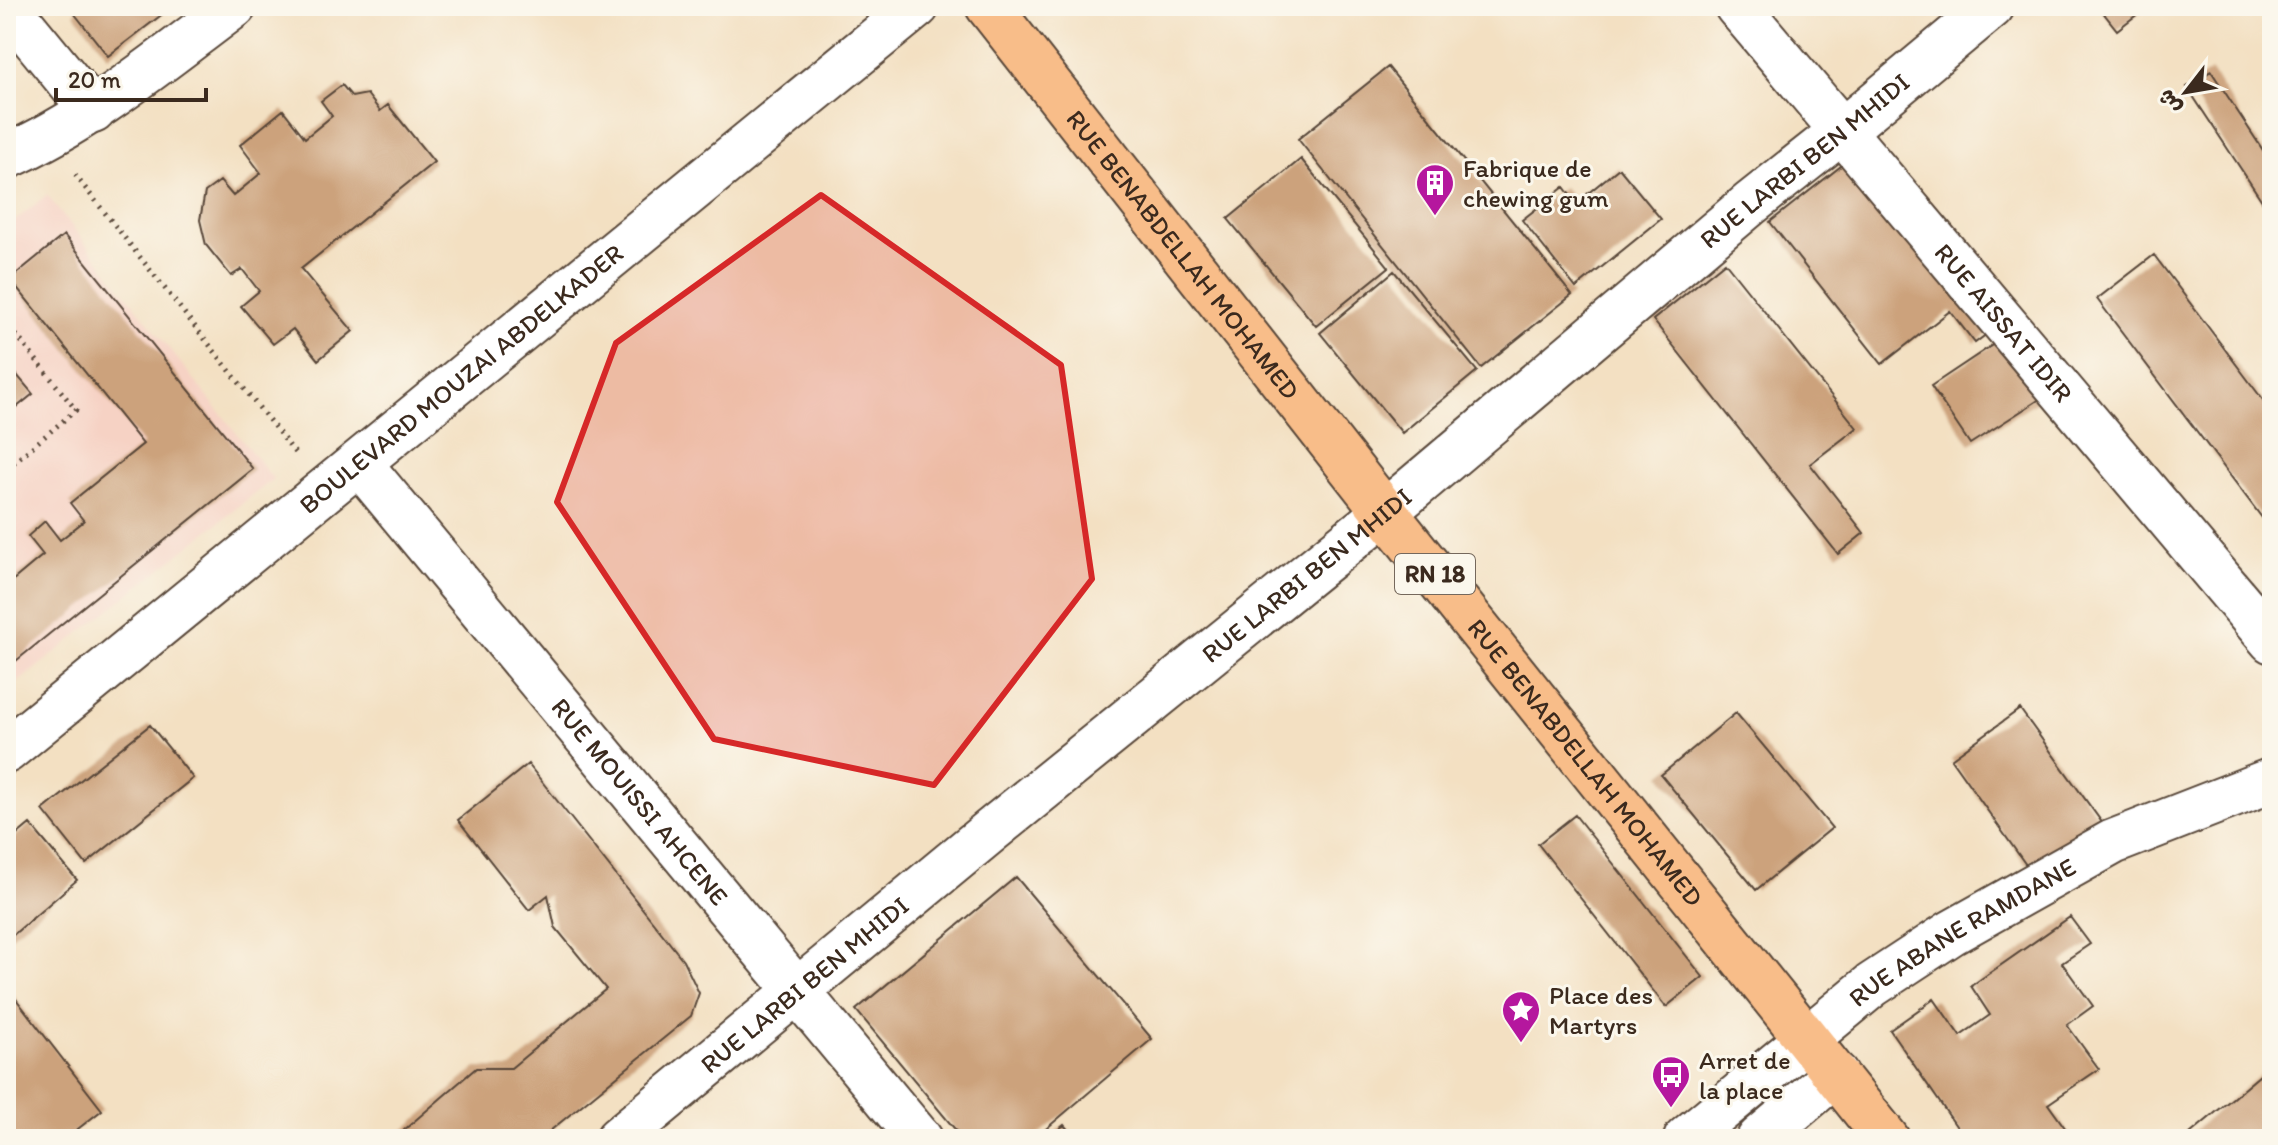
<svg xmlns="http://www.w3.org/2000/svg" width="2278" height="1145" viewBox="0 0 2278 1145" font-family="Itim,'Playpen Sans Arabic',sans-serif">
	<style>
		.built { fill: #f6d2c4 }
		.building { fill: #cca27c }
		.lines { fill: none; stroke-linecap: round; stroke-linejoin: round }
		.minor-casing { stroke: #574537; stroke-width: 48 }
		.major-casing { stroke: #574537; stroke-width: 48 }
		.path { stroke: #574537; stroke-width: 5; stroke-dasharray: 2 6; stroke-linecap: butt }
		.minor { stroke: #fff; stroke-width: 44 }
		.major { stroke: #f8bd89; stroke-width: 44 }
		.marked { fill: #d62828; fill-opacity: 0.2; stroke: #d62828; stroke-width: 6; stroke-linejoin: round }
		.labels { text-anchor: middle; stroke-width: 6; stroke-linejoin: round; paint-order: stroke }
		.shield { fill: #fbf7ec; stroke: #75685c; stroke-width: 2 }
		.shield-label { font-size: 24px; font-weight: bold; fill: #3b2a1e }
		.street-label { font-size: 26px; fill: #3b2a1e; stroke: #fbf7ec }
		.poi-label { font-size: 26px; fill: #3b2a1e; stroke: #fbf7ec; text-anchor: start }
	</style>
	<rect width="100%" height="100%" fill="#fbf7ec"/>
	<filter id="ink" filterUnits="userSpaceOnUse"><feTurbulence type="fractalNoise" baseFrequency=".0125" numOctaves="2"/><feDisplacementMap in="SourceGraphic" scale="16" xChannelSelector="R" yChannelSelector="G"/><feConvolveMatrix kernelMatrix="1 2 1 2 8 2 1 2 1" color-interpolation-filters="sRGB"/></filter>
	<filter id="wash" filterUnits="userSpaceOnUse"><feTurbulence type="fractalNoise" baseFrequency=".006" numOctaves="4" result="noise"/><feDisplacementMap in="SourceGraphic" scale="32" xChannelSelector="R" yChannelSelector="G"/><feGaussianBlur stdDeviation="1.8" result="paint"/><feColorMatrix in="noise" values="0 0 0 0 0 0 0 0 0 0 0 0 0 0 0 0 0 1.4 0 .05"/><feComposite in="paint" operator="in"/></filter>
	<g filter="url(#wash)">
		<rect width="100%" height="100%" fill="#f3e0c2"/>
		<!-- built -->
		<path class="built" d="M47,195L273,479L6,692V228Z"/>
		<g id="blocks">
			<!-- building -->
			<path class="building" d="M82,6H173L108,56L74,13Z
				M2098,6H2148L2117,30Z
				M1388,67L1572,295L1481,368L1298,139Z
				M2211,71L2272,164V211L2270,213L2187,87Z
				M342,85L352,97L367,94L380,111L388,105L434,162L301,269L353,331L318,360L293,329L273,344L241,306L259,291L242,269L231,276L206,245L200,220L205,192L220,181L233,196L261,173L240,145L283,110L305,138L332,116L321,101Z
				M1864,148L2001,323L1975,343L1950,311L1882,364L1770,222Z
				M1301,159L1389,267L1316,326L1228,219Z
				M1619,168L1661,219L1576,288L1522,220L1564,187L1576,203Z
				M64,235L253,469L6,669V586L43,555L28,536L45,521L60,540L84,521L70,503L143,444L10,279Z
				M2154,255L2272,412V531L2097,299Z
				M1725,262L1857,428L1810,464L1864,533L1838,554L1653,320Z
				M1394,271L1477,371L1402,433L1320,333Z
				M2015,330L2054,390L1970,444L1931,386Z
				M6,362L33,394L6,416Z
				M2020,709L2103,824L2026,865L1951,759Z
				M1736,713L1832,828L1756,890L1661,775Z
				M150,725L193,778L86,864L43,810Z
				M528,764L683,960L699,993L691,1016L540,1139H407L404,1130L476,1068H511L606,989L555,927L548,895L529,910L458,820Z
				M1575,815L1703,977L1666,1007L1538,844Z
				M30,824L77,880L6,941V844Z
				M1016,877L1152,1039L1034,1139H963L856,1010Z
				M2070,917L2090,944L2062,963L2093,1006L2067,1025L2099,1069L2048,1104L2073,1139H1965L1890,1030L1934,999L1960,1036L1990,1015L1971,986Z
				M6,986L102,1110L65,1139H6Z
				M2272,1065V1139H2184Z
				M1064,1125L1076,1139H1047Z"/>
		</g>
	</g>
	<g filter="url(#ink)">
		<use href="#blocks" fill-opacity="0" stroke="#574537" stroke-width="2"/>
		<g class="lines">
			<!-- minor casing -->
			<g class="minor-casing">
				<g id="minor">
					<path d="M7,6L93,111"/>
					<path id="s1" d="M1737,6L2272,641"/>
					<path d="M6,157C90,120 160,61 234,6"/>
					<path id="s2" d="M359,463L920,1139"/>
					<path id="s3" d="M6,751L917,6"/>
					<path id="s4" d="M618,1139L988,833L1385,512L1750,204L1841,132L1992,6"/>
					<path id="s5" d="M1686,1139L1872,985L1951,933L2113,842L2272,780"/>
					<path d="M1759,1139L1836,1074"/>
				</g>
			</g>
			<!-- major casing -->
			<g class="major-casing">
				<g id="major">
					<path id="s6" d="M988,6L1385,512L1887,1139"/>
				</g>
			</g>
			<!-- path -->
			<path class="path" d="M75,175L295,453
				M6,322L76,410L6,469"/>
			<!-- minor -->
			<use href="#minor" class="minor"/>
			<!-- major -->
			<use href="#major" class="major"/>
		</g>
	</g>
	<!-- marked area -->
	<path class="marked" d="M821,195L1061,365L1092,579L934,785L714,739L557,502L616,343Z"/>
	<!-- icons -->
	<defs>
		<g id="building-pin" transform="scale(2)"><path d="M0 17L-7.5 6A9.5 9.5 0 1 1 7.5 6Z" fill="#b5179e" stroke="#fbf7ec"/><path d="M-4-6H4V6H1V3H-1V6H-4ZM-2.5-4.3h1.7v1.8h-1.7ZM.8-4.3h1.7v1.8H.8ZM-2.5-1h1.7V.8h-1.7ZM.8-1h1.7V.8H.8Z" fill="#fff"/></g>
		<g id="sight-pin" transform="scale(2)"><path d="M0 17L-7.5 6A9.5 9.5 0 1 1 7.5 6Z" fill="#b5179e" stroke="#fbf7ec"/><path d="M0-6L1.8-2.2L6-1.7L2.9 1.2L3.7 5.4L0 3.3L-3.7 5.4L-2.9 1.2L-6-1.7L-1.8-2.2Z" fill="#fff"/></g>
		<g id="bus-pin" transform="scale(2)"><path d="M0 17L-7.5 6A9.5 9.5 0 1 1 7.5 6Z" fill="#b5179e" stroke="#fbf7ec"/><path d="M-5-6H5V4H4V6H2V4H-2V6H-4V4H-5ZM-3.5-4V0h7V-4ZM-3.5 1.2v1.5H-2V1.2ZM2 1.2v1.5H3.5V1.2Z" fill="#fff"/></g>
	</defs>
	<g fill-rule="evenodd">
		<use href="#building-pin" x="1435" y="183"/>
		<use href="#sight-pin" x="1521" y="1010"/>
		<use href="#bus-pin" x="1671" y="1075"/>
	</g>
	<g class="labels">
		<!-- shield labels -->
		<rect class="shield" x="1395" y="554" width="80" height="40" rx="6"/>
		<g class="shield-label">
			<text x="1435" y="582">RN 18</text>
		</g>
		<!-- street labels -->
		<g class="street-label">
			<text dy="9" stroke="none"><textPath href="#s4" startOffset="1538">RUE LARBI BEN MHIDI</textPath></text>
			<text dy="9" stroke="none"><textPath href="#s6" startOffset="316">RUE BENABDELLAH MOHAMED</textPath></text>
			<text dy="9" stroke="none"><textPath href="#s1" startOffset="414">RUE AISSAT IDIR</textPath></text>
			<text dy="9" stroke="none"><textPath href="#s3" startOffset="588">BOULEVARD MOUZAI ABDELKADER</textPath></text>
			<text dy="9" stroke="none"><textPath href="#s4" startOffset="890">RUE LARBI BEN MHIDI</textPath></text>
			<text dy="9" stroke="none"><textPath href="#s6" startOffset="964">RUE BENABDELLAH MOHAMED</textPath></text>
			<text dy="9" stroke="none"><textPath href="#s2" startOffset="440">RUE MOUISSI AHCENE</textPath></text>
			<text dy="9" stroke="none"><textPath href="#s5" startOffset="346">RUE ABANE RAMDANE</textPath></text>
			<text dy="9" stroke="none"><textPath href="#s4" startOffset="242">RUE LARBI BEN MHIDI</textPath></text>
		</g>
		<!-- poi labels -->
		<g class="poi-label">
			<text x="1463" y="177">Fabrique de<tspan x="1463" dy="30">chewing gum</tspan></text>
			<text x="1549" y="1004">Place des<tspan x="1549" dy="30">Martyrs</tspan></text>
			<text x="1699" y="1069">Arret de<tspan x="1699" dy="30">la place</tspan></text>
		</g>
	</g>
	<!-- margin -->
	<rect width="2278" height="1145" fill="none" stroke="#fbf7ec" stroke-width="32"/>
	<!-- north arrow -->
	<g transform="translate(2186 92) rotate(239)" stroke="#fbf7ec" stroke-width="6" paint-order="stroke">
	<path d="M0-6L14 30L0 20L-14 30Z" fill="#3b2a1e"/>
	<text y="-12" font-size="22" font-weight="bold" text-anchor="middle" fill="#3b2a1e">ش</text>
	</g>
	<!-- scale -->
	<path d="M56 88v12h150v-12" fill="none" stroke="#3b2a1e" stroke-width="4"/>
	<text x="68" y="88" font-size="24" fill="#3b2a1e" stroke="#fbf7ec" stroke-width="6" paint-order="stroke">20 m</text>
</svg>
